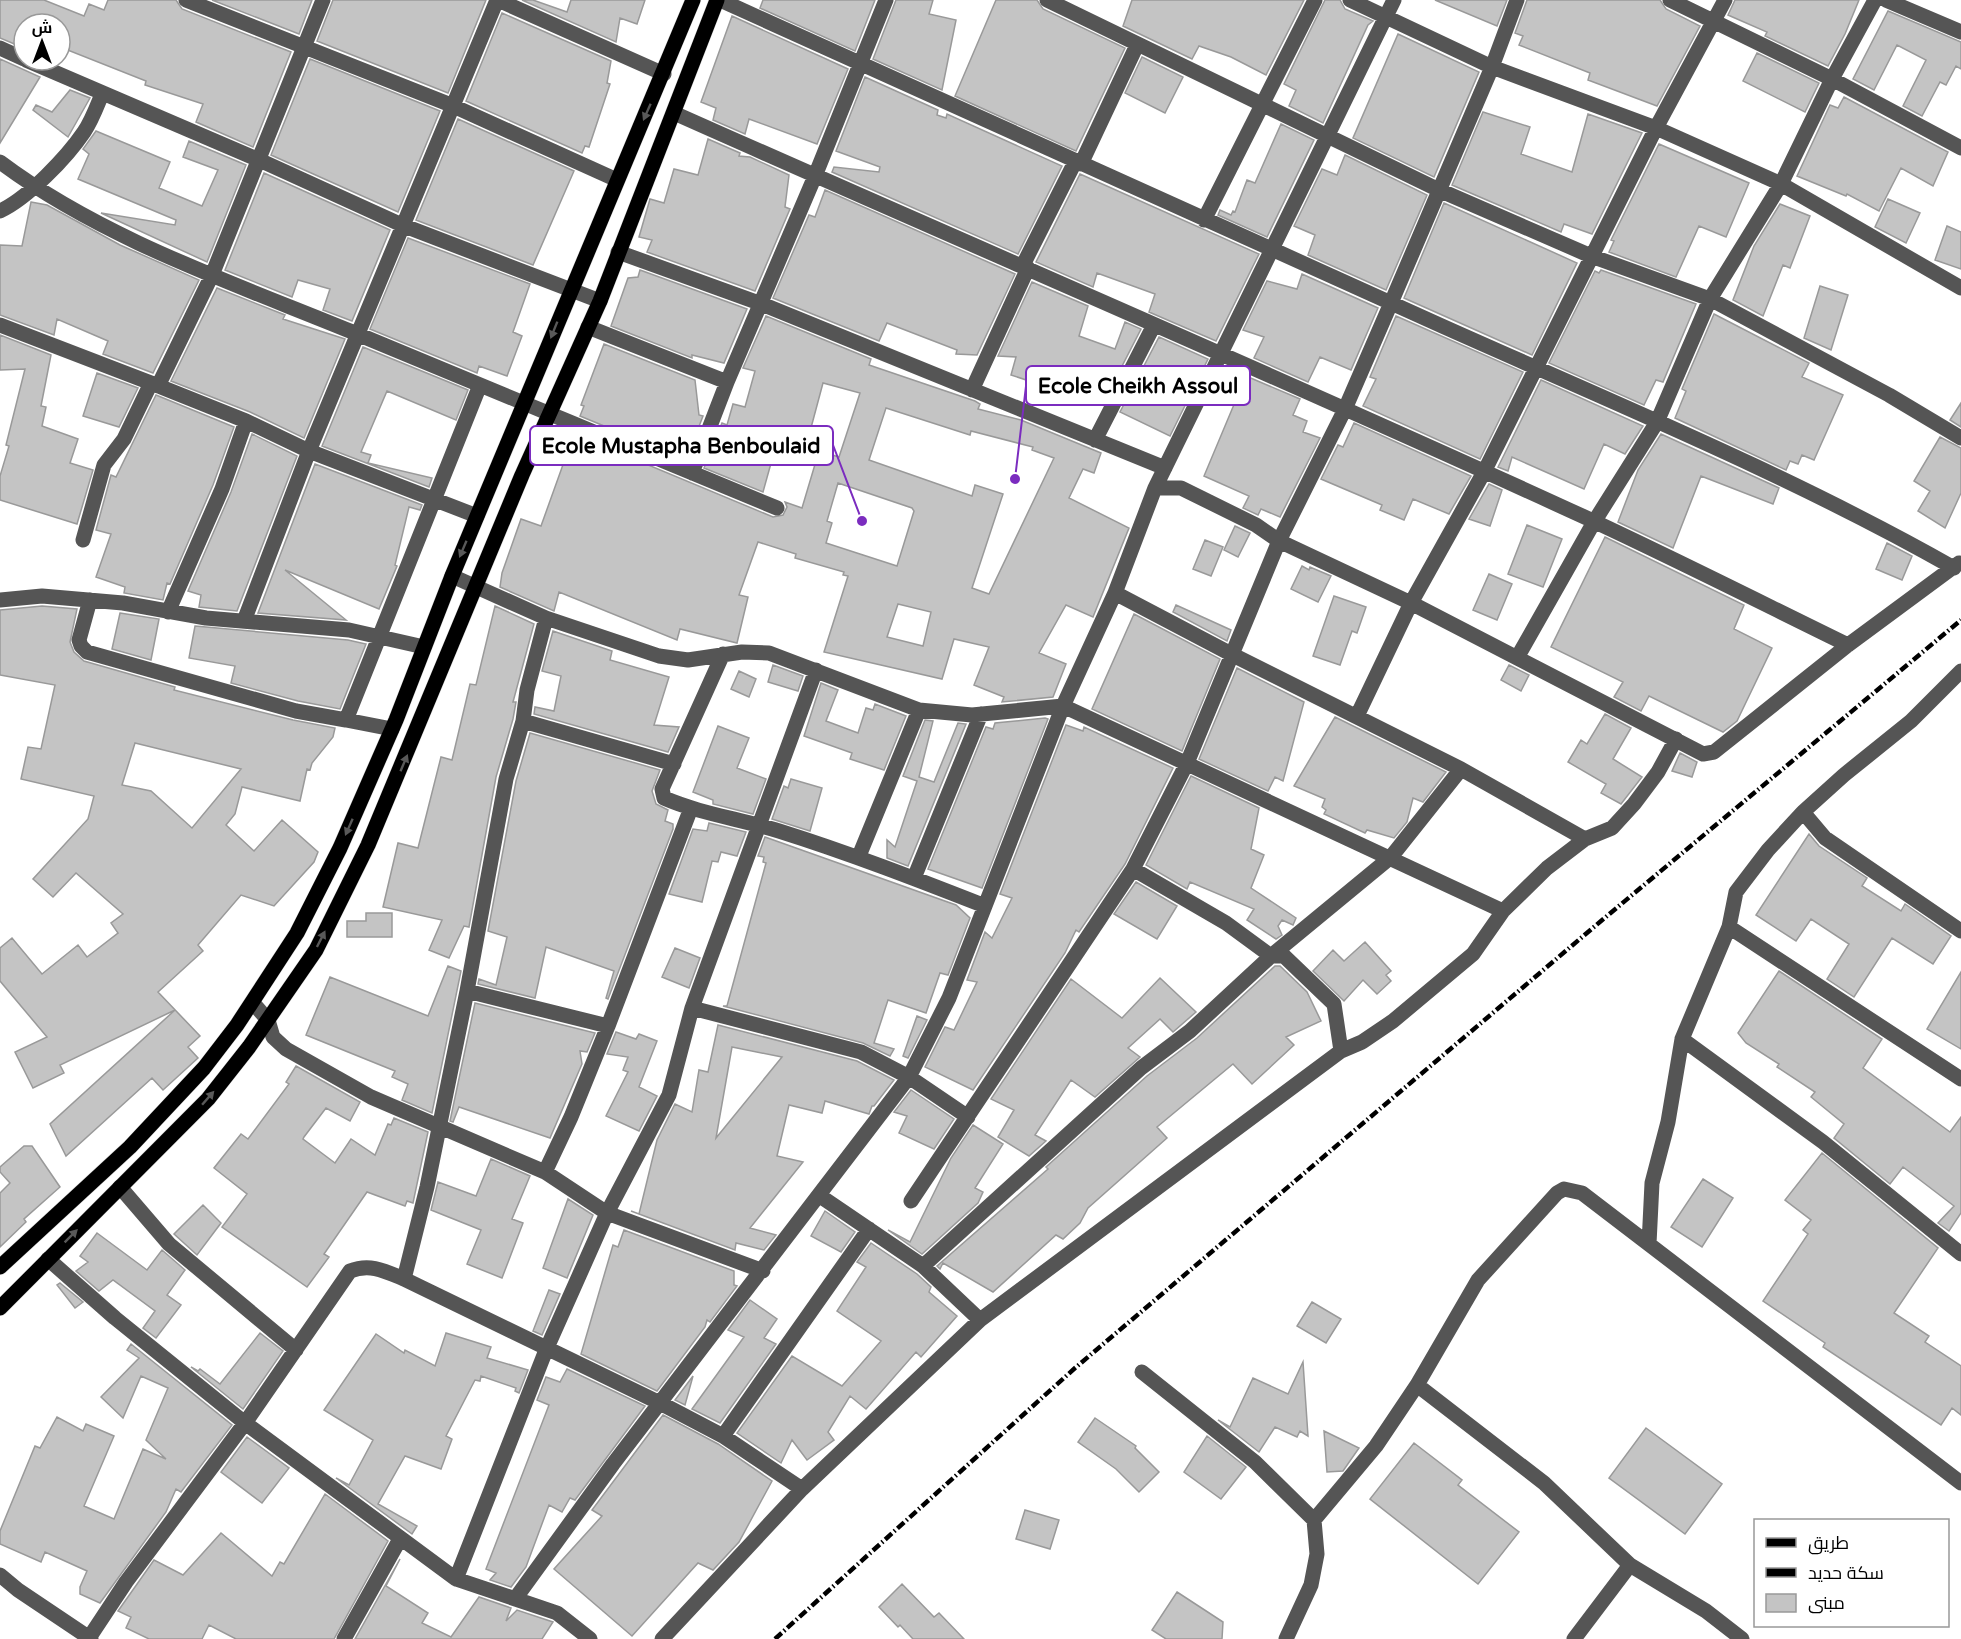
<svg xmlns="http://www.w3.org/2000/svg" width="1961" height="1639" viewBox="0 0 1961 1639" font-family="'Varela Round',Cairo,sans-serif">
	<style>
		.building { fill: #c4c4c4; stroke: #999; stroke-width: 1.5; fill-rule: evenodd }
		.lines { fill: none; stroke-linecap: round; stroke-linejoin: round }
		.major-casing { stroke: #dbdbdb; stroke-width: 16 }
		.minor { stroke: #555; stroke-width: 15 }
		.major { stroke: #000; stroke-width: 15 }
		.rail { stroke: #000; stroke-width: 4.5; stroke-dasharray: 9 3 1.5 3; stroke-linecap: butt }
		.oneway { fill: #595959 }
		.leader { fill: none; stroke: #7b2cbf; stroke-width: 2 }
		.callout-dot { fill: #7b2cbf; stroke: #fff; stroke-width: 2 }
		.callout { fill: #fff; stroke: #7b2cbf; stroke-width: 2 }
		.callout-label { font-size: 21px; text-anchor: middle; font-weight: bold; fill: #000 }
	</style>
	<rect width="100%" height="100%" fill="#fff"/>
	<!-- building -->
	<path class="building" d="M0,0H44L84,16L89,4L104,10L108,0H176L182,9L291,52L253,147L196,122L203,104L145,85L146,81L60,47V24H24V48L0,38Z
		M212,0H312L299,34Z
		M333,0H486L448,93L317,41Z
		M522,0H533L567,12L571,0H645L637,24L620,18L616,42Z
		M763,0H875L855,51L760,8Z
		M896,0H933L929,14L956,20L942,90L873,59Z
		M996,0H1037L1043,9L1125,48L1076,151L955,96Z
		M1132,0H1304L1266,75L1231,57L1199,46L1192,59L1123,26Z
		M1325,0H1340L1345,9L1373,21L1368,25L1323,123L1289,106L1296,90L1284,84Z
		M1435,0H1507L1497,26Z
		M1527,0H1660L1666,9L1700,26L1657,106L1588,80L1590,73L1519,45L1523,36L1515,33Z
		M1735,0H1859L1845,34L1828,66L1765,36L1767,32L1728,15Z
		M1888,11L1961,42V69L1956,66L1946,85L1940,82L1922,116L1903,106L1926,60L1897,45L1874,90L1853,79Z
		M502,13L611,61L607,83L610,84L589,147L585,146L582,153L466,101Z
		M732,16L848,69L817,144L749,119L745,134L713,120L716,108L701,102Z
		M1398,34L1479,72L1434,177L1353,138Z
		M1757,53L1819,83L1805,112L1743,81Z
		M1142,57L1183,77L1165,113L1125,93Z
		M0,59L40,77L0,143Z
		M310,59L440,111L398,212L271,155Z
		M865,77L938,110L937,115L946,118L947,114L1062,166L1018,254L832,172L834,167L879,172L880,167L836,151Z
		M70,90L90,98L68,137L33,110L36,105L52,112Z
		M1844,97L1948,152L1933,186L1901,168L1879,211L1847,194L1846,196L1797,176L1830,105L1838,108Z
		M1483,112L1530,127L1521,154L1572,172L1588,114L1642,133L1592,234L1564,224L1561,232L1452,185Z
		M458,119L574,171L533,265L416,220Z
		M1281,124L1314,140L1267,237L1218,215L1220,210L1231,215L1233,211L1235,212L1247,180L1255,183Z
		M96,131L170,162L159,188L202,206L218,170L183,157L189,141L246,165L207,262L101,213L175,225L176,220L78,179L89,154L83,149Z
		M708,139L740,153L739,156L750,157L789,175L785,207L790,209L755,291L647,252L652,240L639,237L650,199L664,203L674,169L698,175Z
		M1659,144L1749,183L1726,237L1699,226L1676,277L1609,252L1614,241L1611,240Z
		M1345,155L1427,195L1386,290L1308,255L1315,235L1294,226L1322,169L1337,175Z
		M264,173L390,230L352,321L323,310L330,289L298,280L292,297L225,270Z
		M1080,174L1259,254L1216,341L1149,312L1155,294L1097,273L1093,287L1036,262Z
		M825,190L1015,274L977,355L956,354L957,350L887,323L879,341L773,298L809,215L815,217Z
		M1888,199L1920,213L1906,243L1875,227Z
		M31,202L47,205L120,245L199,280L153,373L103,354L108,341L57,319L54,335L0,315V245L22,246Z
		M1444,203L1577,263L1532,355L1404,298Z
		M1780,204L1810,216L1790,268L1783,265L1763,316L1733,300L1754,246Z
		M1947,226L1961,232V269L1935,260Z
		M408,238L530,284L513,332L522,336L507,376L479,366L477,373L370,329Z
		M640,270L747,309L724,363L692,355V358L611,326L628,278L638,277Z
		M1601,270L1696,304L1663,382L1656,380L1644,405L1549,363L1595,271L1599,273Z
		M1302,274L1378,308L1351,370L1320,357L1308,382L1254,358L1264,337L1243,330L1267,281L1297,289Z
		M1032,282L1088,306L1079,336L1115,349L1125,322L1141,329L1102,405L1011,375L1016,357L998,356Z
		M1820,286L1848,295L1831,350L1804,338Z
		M217,288L285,315L283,319L345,339L304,438L250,412L171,381Z
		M1714,314L1809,363L1802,377L1843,395L1814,460L1802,455L1798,464L1790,461L1786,470L1675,418L1686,391L1682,389Z
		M766,316L871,359L869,365L975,401L980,404L978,409L1021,420L1101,453L1094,473L1083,469L1069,498L1129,528L1093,617L1066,605L1039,653L1066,664L1053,697L1002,702L1004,697L974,685L989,647L954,639L942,679L824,652L848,576L843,575L844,572L795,558L796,554L758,542L739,595L748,597L737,643L680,629L677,640L559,592L554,611L500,587L502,573L521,519L541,526L574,434L773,517L783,515L787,507L785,502L802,508L819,451L839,457L860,393L823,383L808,439L780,431L763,492L704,468L722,423L727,425L733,404L745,407L755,371L743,368ZM886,408L970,435L971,431L1033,447L1032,450L1054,458L989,594L972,588L1003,494L975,485L972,496L869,460ZM838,483L912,508L914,511L897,566L826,543L832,523L827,521ZM898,604L931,612L923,646L887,637Z
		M1396,316L1523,372L1480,459L1363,406L1376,379L1370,377Z
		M0,335L51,355L41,406L46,407L42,426L78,439L70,463L93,470L77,524L0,500V476L9,446L6,445L25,369L0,370Z
		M1159,337L1208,359L1170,436L1120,412Z
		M604,344L695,380L699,415L703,416L686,460L580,416L584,406L581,405Z
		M363,347L468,390L456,420L387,391L361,452L371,455L368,463L432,478L429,487L322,446Z
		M97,373L138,388L119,427L83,416Z
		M1246,376L1300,399L1293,415L1307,421L1303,432L1320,438L1280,517L1261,509L1258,515L1243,508L1249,496L1204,476Z
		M1541,380L1643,426L1625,454L1604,444L1584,489L1512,457L1508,471L1498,467Z
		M156,395L234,427L213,485L170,584L167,583L163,600L124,593L125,587L96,577L111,534L96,530L111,475L116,477Z
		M1961,403V427L1950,420Z
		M1354,423L1471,476L1449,514L1413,499L1404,520L1380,510L1382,505L1321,479L1338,445L1343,447Z
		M252,434L297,456L237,611L199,607L201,595L188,591L231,492Z
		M1661,434L1779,488L1773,504L1701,476L1673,548L1618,522L1638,470Z
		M1940,437L1961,448V493L1945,528L1918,511L1930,491L1914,481Z
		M315,464L422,505L420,510L409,507L395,565L397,566L379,609L285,570L346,620L258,613Z
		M1489,484L1502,490L1490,526L1469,519Z
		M1527,525L1562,539L1543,587L1508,574Z
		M1235,526L1250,533L1238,557L1224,550Z
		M1605,537L1744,605L1734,629L1772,648L1737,721L1723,732L1649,696L1641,711L1614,697L1623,682L1551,647Z
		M1205,540L1223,547L1211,576L1193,569Z
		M1887,543L1912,556L1902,580L1876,569Z
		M1302,566L1309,570L1310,567L1331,576L1318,602L1291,589Z
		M1489,574L1512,584L1497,620L1473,610Z
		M1334,596L1366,607L1357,633L1352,631L1340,665L1313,656Z
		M1176,605L1231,630L1227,641L1173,612Z
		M42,606L77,609L70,642L74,652L84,661L175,687L174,690L293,720L335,728L333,737L312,763L310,770L307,769L300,801L242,787L235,814L226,825L254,851L282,820L318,852L314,862L274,906L241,895L198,945L203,951L158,992L200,1036L188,1047L198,1058L163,1090L152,1078L66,1156L50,1124L175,1010L60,1065L64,1073L33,1088L15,1052L47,1037L0,981V948L12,938L42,974L78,945L87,957L118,933L111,923L123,914L76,873L53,897L33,879L88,819L94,796L21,779L28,747L41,749L55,685L0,675V610ZM135,743L241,769L192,828L151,791L122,785Z
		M495,606L534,624L513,702H516L513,719L496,777L469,927L464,926L449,958L429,950L442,920L383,907L398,843L418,848L441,757L452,760L470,684L476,685Z
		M120,613L159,619L151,660L112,649Z
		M1134,614L1220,659L1182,751L1092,709Z
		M195,626L348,640L366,644L340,709L298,701L231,683L235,666L189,658Z
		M553,631L612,651L610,660L669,677L654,725L679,727L668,752L534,714L535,707L554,711L561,676L542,671Z
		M773,665L803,676L798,691L768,682Z
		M1509,665L1529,675L1521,691L1501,680Z
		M1237,668L1304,702L1283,781L1275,777L1268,791L1199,759Z
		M739,671L756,679L749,697L731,689Z
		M821,683L838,690L826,721L858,733L866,708L873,710L875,704L906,716L884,770L850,759L852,753L804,736Z
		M1605,714L1631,728L1613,759L1642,777L1621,804L1601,793L1606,784L1568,762L1581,740L1587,744Z
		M1335,717L1446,772L1423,802L1413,798L1407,822L1394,838L1367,830L1365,833L1324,814L1326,810L1322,807L1325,799L1294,786Z
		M1045,718L1048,719L982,888L928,869L986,727L993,729L995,723Z
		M925,720L933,721L919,777L934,782L958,723L966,724L908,866L887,858V840L895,847L917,781L903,776Z
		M1066,725L1083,731L1084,727L1173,768L1125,864L1079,932L1076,930L1065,953L973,1090L925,1067L945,1027L954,1030L977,982L967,980L985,932L992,938L1012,898L1000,894Z
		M718,726L749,738L737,768L766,779L753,814L713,804V800L693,792Z
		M530,733L660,770L652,791L656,804L668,810L665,821L673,824V829L608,999L606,998L614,971L546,947L535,998L478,984L479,979L496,985L507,937L488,931L516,781Z
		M1680,753L1697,762L1692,777L1672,771Z
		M1191,776L1259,808L1251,849L1264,855L1251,888L1296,918L1293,925L1282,920L1278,926L1282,935L1276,939L1247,920L1254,909L1190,882L1187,889L1146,865Z
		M791,779L822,788L810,831L772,819L784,786L788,788Z
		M709,823L746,832L737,856L721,852L718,862L712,861L702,902L669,894L693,829L707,831Z
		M1809,834L1819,846L1867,878L1862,886L1901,911L1905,904L1951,936L1933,964L1892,938L1854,997L1827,979L1849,944L1811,919L1796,941L1756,915Z
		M765,837L956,905L970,918L948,975L940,973L926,1013L888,1000L874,1043L894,1049L890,1056L863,1043L723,1006H727L766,863L763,862L764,857L758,856Z
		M1136,882L1177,906L1157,939L1114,914Z
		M366,913H392V937H347V921H366Z
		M1365,942L1391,971L1386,975L1391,981L1377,994L1363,980L1344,1001L1313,971L1333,950L1344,961Z
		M675,948L700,958L689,988L662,977Z
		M448,966L461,971L432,1113L402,1100L408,1084L392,1077L395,1071L306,1035L330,977L428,1016Z
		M1275,966H1280L1307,992L1321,1021L1286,1037L1294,1045L1252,1084L1233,1064L1157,1127L1167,1138L1088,1208L1080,1223L1063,1239L1056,1235L993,1292L943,1263L940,1269L937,1266L1048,1169L1046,1167L1147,1076L1197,1038Z
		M1779,971L1882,1039L1863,1068L1950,1132L1961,1117V1213L1949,1231L1938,1223L1954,1206L1903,1167L1890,1184L1834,1138L1844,1124L1811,1097L1815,1092L1777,1067L1779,1064L1746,1043L1738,1033Z
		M1961,972V1049L1927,1029Z
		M1160,978L1196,1012L1173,1032L1160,1019L1128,1048L1140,1057L1095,1097L1071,1080L1035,1135L1046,1141L1029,1156L998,1137L1014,1110L991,1099L1071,979L1122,1018Z
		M475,1003L595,1033L587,1052L580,1051L582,1064L550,1138L459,1107L453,1122L450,1121Z
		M917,1016L927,1020L908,1058L903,1056Z
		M718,1025L857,1061L894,1080L874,1106H872L869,1114L825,1101L822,1113L789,1105L777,1156L803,1162L750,1228L776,1235L764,1250L736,1243L735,1250L631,1211L639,1214L657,1140L675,1104L692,1112L699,1070L708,1072ZM732,1047L782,1057L716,1138Z
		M616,1032L636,1039L639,1034L657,1041L639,1087L657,1096L639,1131L606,1116L628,1072L623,1070L628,1057L607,1054Z
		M296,1066L360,1102L350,1121L326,1108L304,1137L303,1139L335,1163L351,1139L375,1155L388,1124L391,1125L394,1118L428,1132L413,1203L407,1201L405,1206L367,1192L324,1254L329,1257L307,1287L222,1227L247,1194L214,1168L241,1134L248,1139L289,1084L286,1082Z
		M911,1090L954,1119L934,1149L899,1133L907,1116L894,1112Z
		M973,1125L1003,1144L975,1188L983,1192L978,1203L922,1254L888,1230L910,1242L951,1158Z
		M24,1146H32L60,1187L24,1219L26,1222L0,1247V1193L10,1183L0,1172V1167Z
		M1822,1153L1938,1248L1894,1313L1929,1336L1925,1342L1961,1366V1415L1952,1408L1941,1425L1823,1347L1825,1343L1763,1301L1808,1234L1803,1230L1811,1220L1785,1200Z
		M491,1159L530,1176L512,1219L523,1223L502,1278L467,1264L481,1230L431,1210L438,1182L476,1196Z
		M1703,1179L1733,1198L1702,1247L1671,1227Z
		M568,1199L593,1215L567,1278L543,1268Z
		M203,1205L221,1223L197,1255L174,1234Z
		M825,1211L855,1232L841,1252L811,1236Z
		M624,1230L734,1271V1285L737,1286L710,1322L707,1320L705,1327L657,1391L581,1354L613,1245L618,1247Z
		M97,1233L147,1270L162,1250L185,1270L167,1295L181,1305L156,1338L143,1328L155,1311L113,1280L99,1291L76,1271L88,1262L80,1256Z
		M871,1243L917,1274L931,1287L929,1292L957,1316L921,1357L916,1352L866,1409L850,1396L828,1432L834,1440L807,1460L792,1440L781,1463L737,1433L792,1356L842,1386L881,1341L837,1311L866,1267L857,1262Z
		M60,1283L83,1302L75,1308L57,1285Z
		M549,1290L560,1294L542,1335L533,1331Z
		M750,1300L777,1319L764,1338L776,1344L720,1423L692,1409L744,1337L728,1330Z
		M1312,1302L1341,1319L1326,1343L1297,1326Z
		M260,1333L283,1351L243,1409L191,1367L198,1371L200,1369L220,1384Z
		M446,1333L491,1347L487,1358L528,1370L519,1393L515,1391L516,1388L481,1376L480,1381L475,1380L446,1436L452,1439L441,1469L405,1456L378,1504L417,1526L412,1534L336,1478L349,1485L373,1440L324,1410L376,1334L404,1353L405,1350L435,1366Z
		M131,1344L232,1425L181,1492L176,1489L166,1512L100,1603L80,1594V1587L87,1571L45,1552L41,1562L0,1544V1531L35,1446L40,1448L57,1417L83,1431L86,1424L114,1436L84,1506L114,1519L143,1449L166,1459L146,1440L168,1388L141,1376L123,1418L101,1397L139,1358L127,1350Z
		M1303,1362L1308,1436L1300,1431L1297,1437L1275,1427L1259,1452L1218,1420L1230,1427L1253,1378L1288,1394Z
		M567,1369L645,1406L575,1500L570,1498L562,1512L549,1505L526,1567L511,1587L490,1580L496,1573L486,1569L549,1405L537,1400L546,1377L560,1382Z
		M693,1376L685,1405L675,1400Z
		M663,1415L718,1444L772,1481L739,1542L713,1570L698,1563L632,1636L554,1569L602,1516L592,1510Z
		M1095,1418L1136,1446L1135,1448L1159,1472L1139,1492L1116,1469L1078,1442Z
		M1646,1428L1722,1484L1685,1534L1609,1478Z
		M1324,1431L1359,1448L1343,1471L1327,1472Z
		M1207,1436L1246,1467L1221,1499L1184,1472Z
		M247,1437L289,1468L262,1503L221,1472Z
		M1414,1443L1462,1480L1458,1485L1519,1532L1478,1584L1370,1499Z
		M325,1494L388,1541L334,1639H236L209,1625L202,1639H149L126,1628L131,1617L118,1611L154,1560L183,1575L221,1533L272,1576L280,1562L284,1564Z
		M1025,1510L1059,1520L1050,1549L1016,1539Z
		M400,1559L386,1586L428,1613L422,1623L451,1637L479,1597L511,1608L506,1621L517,1610L553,1622L542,1639H355Z
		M902,1584L934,1617L939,1613L964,1639H913L900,1625L898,1627L879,1607Z
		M1177,1592L1223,1622L1222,1639H1166L1152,1630Z"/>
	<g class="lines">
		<!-- major casing -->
		<g class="major-casing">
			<path id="major" d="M0,1267L130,1147L204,1068L237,1025L297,933L340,848L396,720L452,576L693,0
				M0,1308L208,1099L249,1047L316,950L368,845L522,475L600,301L717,0"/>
		</g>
		<!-- minor -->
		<path class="minor" d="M186,0L451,105L617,180
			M498,0L664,74
			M720,0C960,110 1201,218 1442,326C1614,403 1790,475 1954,568
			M1047,0L1439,190L1591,256L1710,299L1889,395L1961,438
			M1350,0L1492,67L1656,128L1781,184L1961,288
			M1670,0L1832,79L1961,148
			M1886,0L1961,32
			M0,48L24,59
			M26,60L257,159L402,225L600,301
			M674,113C979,249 1287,380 1591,520C1677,560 1762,603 1848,645
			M0,162C101,238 233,283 350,331C493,389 634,450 777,508
			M1081,164L1137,45
			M0,211C28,198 67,157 84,132C92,120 97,106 102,94
			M1204,220L1315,0
			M618,252L759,303L1165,468
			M1023,265L1075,162
			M0,325L151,383L246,421L309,451L477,516
			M588,327L727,382
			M158,386L212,275L323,0
			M972,390L1028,268
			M1095,440L1154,325
			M692,473L727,382L815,176L886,0
			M1155,488H1181L1256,525L1279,541L1411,603L1703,754L1714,752L1848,645L1959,563
			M83,540L104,465L124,439L151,383
			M452,576L546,618L659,656L688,660L742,652L769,653L919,710L972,715L1063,706L1503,911
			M1115,593L1233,655L1461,769L1585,839
			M0,600L42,596L123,603L206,618L349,630L424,647
			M90,600L79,640L81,646L87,652L296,711L346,720L480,385
			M168,612L222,489L246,421
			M244,621L309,451L497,0
			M723,654L662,789L664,798C701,814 741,819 779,831C849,853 916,879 985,906
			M1517,658L1594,522L1657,422L1710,299L1781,184L1832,79L1875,0
			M1961,671L1911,721L1844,775L1803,812L1825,838L1961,931
			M1357,716L1411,603L1484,472L1656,128L1725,0
			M346,720L392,729
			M523,721L674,764
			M859,856L919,710
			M1133,869L1226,923L1271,956H1284L1334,1004L1341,1051L1362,1042L1393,1021L1473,954L1503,911L1547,868L1585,839L1612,828L1634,804L1658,772L1676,739
			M914,878L981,714
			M1729,927L1961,1079
			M467,991L608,1026
			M253,1003L268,1020L273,1037L286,1049L371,1097L545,1172L607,1213L763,1271
			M692,1008L861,1052L909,1077L968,1117
			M1682,1039L1823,1142L1961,1254
			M545,1172L571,1117L608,1026L691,808
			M120,1187L169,1244L296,1350
			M820,1196L923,1266L980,1320
			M911,1201L1133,869L1187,763L1279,541L1345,409L1391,303L1492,67L1517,0
			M1649,1244L1652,1183L1668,1122L1682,1039L1729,927L1736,892L1768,850L1803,812
			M48,1259L115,1318L245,1423L456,1579L557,1613L590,1639
			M923,1266L1141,1068L1190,1031L1271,956L1391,857L1461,769
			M404,1279L427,1187L467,991L506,779L523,721L527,690L546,618
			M1142,1372L1255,1462L1314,1520L1317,1554L1311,1585L1286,1639
			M723,1436L869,1229
			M1314,1520L1376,1446L1417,1385
			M0,1575L18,1590L91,1639
			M456,1579L546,1350L607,1213L669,1095L692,1008L816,670
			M515,1599L613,1464L909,1077L949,998L1063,706L1115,593L1155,488L1394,0
			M89,1638L126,1582L245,1423L350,1271C370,1263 385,1271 404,1279L662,1404L723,1436L802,1489
			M344,1639L400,1539
			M662,1639L802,1489L980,1320L1341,1051
			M1574,1639L1630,1565
			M1742,1639L1706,1611L1630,1565L1544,1483L1417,1385L1478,1280L1557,1193L1564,1189L1582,1193L1961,1483"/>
		<!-- major -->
		<use href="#major" class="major"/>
		<!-- rail -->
		<path class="rail" d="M775,1639L1075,1368L1601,921L1961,620"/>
	</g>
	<!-- one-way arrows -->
	<defs><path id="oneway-solid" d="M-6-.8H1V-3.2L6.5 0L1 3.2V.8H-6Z" transform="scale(1.5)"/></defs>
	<g class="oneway">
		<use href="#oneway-solid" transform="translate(647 112) rotate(114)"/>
		<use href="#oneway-solid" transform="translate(554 330) rotate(112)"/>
		<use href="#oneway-solid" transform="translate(463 549) rotate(113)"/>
		<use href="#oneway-solid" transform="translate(404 763) rotate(-67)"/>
		<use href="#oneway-solid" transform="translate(349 827) rotate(114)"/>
		<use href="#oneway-solid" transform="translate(321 939) rotate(-63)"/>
		<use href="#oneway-solid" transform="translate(208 1098) rotate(-49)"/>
		<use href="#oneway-solid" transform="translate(71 1236) rotate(-45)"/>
	</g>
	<!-- callouts -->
	<path class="leader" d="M1015 479L1026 386M862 521L833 445"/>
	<g class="callout-dot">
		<circle cx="1015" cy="479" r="6"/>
		<circle cx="862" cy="521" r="6"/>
	</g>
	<g class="callout">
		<rect x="1026" y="366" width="224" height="39" rx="6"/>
		<rect x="530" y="426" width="303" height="39" rx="6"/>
	</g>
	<g class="callout-label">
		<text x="1138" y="393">Ecole Cheikh Assoul</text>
		<text x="681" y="453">Ecole Mustapha Benboulaid</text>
	</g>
	<!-- legend -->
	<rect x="1754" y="1519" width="195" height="108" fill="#ffffff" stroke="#999999" stroke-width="1.5"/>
	<rect x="1766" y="1538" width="30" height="9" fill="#000000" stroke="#999999" stroke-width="1.5"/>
	<text x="1808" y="1549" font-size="18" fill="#000000">طريق</text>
	<rect x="1766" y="1568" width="30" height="9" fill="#000000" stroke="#999999" stroke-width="1.5"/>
	<text x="1808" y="1579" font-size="18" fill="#000000">سكة حديد</text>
	<rect x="1766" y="1594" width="30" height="18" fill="#c4c4c4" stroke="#999999" stroke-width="1.5"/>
	<text x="1808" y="1609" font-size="18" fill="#000000">مبنى</text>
	<!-- north arrow -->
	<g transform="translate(42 42)"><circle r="28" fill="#ffffff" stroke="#999999" stroke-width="1.5"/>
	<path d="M0-4.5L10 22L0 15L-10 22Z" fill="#000000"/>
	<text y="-9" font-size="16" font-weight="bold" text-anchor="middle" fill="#000000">ش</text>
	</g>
</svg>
